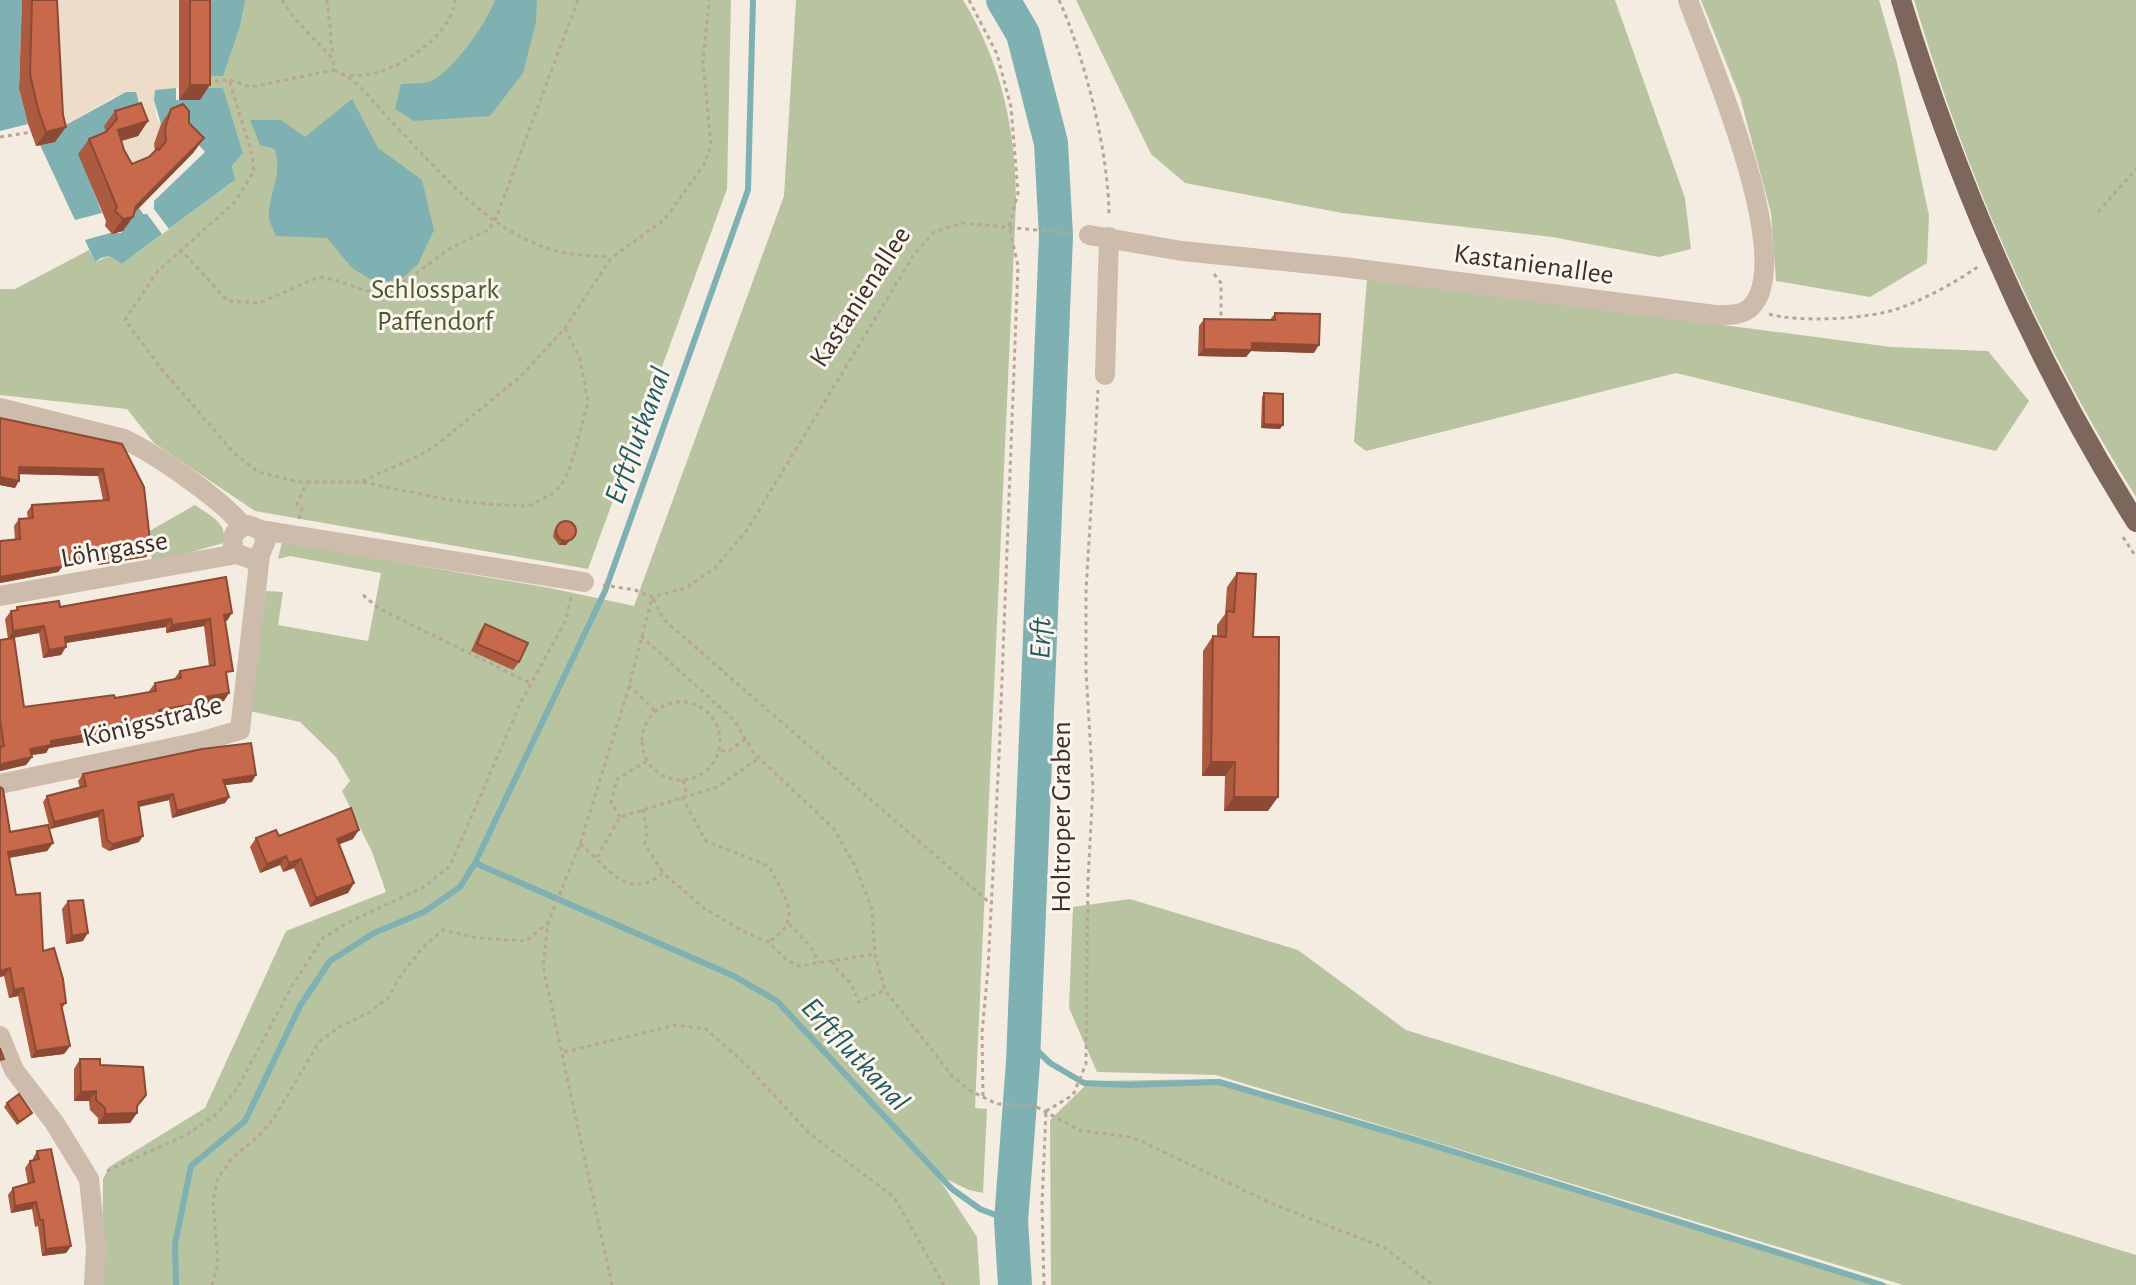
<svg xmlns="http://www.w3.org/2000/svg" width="2136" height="1285" viewBox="0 0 2136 1285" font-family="'Alegreya Sans',sans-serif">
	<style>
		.green { fill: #b8c4a0 }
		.plaza { fill: #ecdcc8 }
		.water { fill: #7fb0b2 }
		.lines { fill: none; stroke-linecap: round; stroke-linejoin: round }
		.stream { stroke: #7fb0b2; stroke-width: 6 }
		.river { stroke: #7fb0b2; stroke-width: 34 }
		.path { stroke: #b9a596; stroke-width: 3; stroke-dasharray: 4 4; stroke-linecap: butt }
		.minor { stroke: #cdbbac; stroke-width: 20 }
		.major { stroke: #7d675c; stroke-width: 20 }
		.wall { fill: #ac5a40; fill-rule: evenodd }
		.shaded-wall { fill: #8c4a34 }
		.building { fill: #c8694b; stroke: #8c4a34; stroke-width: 2 }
		.labels { text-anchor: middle; stroke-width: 6; stroke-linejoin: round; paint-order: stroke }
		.street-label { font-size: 28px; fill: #3b302b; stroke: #fbf5ee }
		.park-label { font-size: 28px; fill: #4a5a2e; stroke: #fbf5ee }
		.water-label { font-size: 30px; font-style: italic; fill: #1f5a5e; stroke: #fbf5ee }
	</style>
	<rect width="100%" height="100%" fill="#f4ebe1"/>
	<!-- green -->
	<path class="green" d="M200,0H731L727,189L588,569L255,511L154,443L127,409L0,395V289H15L89,250L95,262L109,256L122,264L234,181L232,166L243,153L223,89L200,88Z
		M796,0H963C1002,64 1016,130 1016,204L975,1108L987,1109L983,1193L969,1190L936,1174L977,1237L980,1285H102L103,1179L109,1167L205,1108L286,931L386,892L372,852L342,791L350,781L336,757L300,722L249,711L266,591L283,592L278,625L368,641L381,573L290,556L278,559L282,542L550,588L634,606L784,196Z
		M1076,0H1615L1685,198L1691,249L1659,257L1552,237L1342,213L1185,183L1151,154Z
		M1701,0H1879L1897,63L1929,216L1927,263L1870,297L1776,281L1771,213L1740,97Z
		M1914,0H2136V497C2038,341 1966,175 1914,0Z
		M1367,278L1891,347L1988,351L2029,401L1996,451L1676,373L1366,451L1354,442Z
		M195,505C209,515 229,523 223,543L153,563L146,533Z
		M1130,899L1298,950L1406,1030L2136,1255V1285H1903L1216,1075L1097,1072L1069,1008L1073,907Z
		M1220,1079L1890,1285H1051L1050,1120L1090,1081Z"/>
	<!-- plaza -->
	<path class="plaza" d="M46,0H179V88L155,90L156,116L161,124L155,148L158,153L123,176L115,96L53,132Z"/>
	<!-- water -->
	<path class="water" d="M0,0H22L19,89L28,124L0,131Z
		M200,0H245L240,26L223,76H200Z
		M495,0H537L536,22L523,73L490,116L414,121L395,109L401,84C410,83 425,85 433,80C455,68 486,24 495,0Z
		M176,88V100H199L200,88H223L243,153L232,166L235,180L169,229L154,209V201L205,152L185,129L163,122L161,124L154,100L155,90Z
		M126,92H136L143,118L106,134L79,154L102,213L75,220L40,145L55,142L53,132Z
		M352,99L378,148L422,180L434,230L418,264L403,278L384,282L370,279L352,268L327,238L276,236C273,229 268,220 269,212C271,186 282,179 275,149L260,145L250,120H281L305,137Z
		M139,208L143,214H147L162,234L122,264L109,256L101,258L95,262L85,240L110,233H121L125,228L126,221Z"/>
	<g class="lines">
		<!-- stream -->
		<path class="stream" d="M475,863L734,976L777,1001L952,1189L980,1209L1011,1221
			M1022,1036L1050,1063L1084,1083L1128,1085L1219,1082L1413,1139L1882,1285
			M176,1285L175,1244L191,1166L245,1121L300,1006L330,961L374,933L424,912L460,887L475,863L605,591L748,190L753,0"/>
		<!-- river -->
		<path class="river" d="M1003,0L1023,34L1051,143L1056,236L1023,1062L1011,1221L1015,1285"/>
		<!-- path -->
		<path class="path" d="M327,0L333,56
			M969,0L997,54L1011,107L1018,193L1009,226L1018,266L999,757L988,969L982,1033L983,1096
			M1059,0C1085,58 1109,153 1109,217
			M334,70C358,79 370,99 388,118C439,170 491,238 566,253C580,256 595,256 609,257
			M350,76C359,75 367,75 375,73C405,66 453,32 455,0
			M230,80L251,87L334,70L333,59L294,18L282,0
			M207,82L229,80L252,154L254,171L235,202L158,271L125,320L160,367L234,453L258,472L300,482H360L418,456L434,447L521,376L565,328L611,258L664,220L704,165L711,145L703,62L709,0
			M0,137L32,132
			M2098,212L2136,169
			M180,249L228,301L259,303L319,277L335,280L366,291H392L449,249L488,230L495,221L578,0
			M1214,274L1221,283V320
			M1769,314C1799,323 1870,319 1900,308C1927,298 1956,282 1979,266
			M363,482L449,500L487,504L528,506L554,493L564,481L571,465L588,402L580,359L565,328
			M299,519L302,509L297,505L306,483
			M2123,537L2136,557
			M603,585L635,590L652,597L686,588L715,568L747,530L915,253L934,232L962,223L1069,233
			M363,595L378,608L532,684
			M653,599L664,620L990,903
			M641,636L734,720L754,753L834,829L855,866L872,909L875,954L885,990L953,1077L971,1091L997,1104L1033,1105L1079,1130L1130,1137L1145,1143L1273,1204L1385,1248L1433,1285
			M629,685L655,711
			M642 741a39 39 0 1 1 78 0a39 39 0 1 1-78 0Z
			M721,751H729L745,739
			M683,780L687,795
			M682,797L706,841L769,866C784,898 806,919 768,942
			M643,809L647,832L645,844L663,873
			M620,817L611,803L617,779L647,761
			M580,844C609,867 626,903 663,873L704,908L743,931L768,942L787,960L799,966L874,954
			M597,857L620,817L717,787L759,758
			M789,924L810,946L819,962
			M832,961C843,981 851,975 858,1002L885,990
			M564,1052L676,1025L706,1029L744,1063L810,1134L894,1197L944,1285
			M1046,1111L1073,1095L1086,1064L1088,879L1093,788L1086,671V591L1098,390
			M107,1171L188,1134L218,1113L238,1087L292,986L323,938L349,922L422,888L450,866L521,702L566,620L571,597
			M212,1285L218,1263L213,1202L218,1178L232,1158L261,1134L274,1118L319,1042L339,1027L370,1012L388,998L399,978L422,948L443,930L478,938L526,941L548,923
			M612,1285L543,966L548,923L580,844L628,690L652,597
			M1044,1285L1042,1205L1046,1111"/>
		<!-- minor -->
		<path class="minor" d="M1089,235L1182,251L1343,267L1715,315C1727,315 1742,316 1751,307C1798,261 1708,55 1688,0
			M1105,375L1109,237
			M0,408L124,439C157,455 220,498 243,526
			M261,530L266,540L260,555L251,559L237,554C228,541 233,529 248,525L261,530L584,582
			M0,596L237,554
			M0,784L199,742L240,730L260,555
			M0,1036L14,1070L54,1122L89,1179L96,1248L94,1285"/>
		<!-- major -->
		<path class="major" d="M1901,0C1957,183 2034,360 2136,522"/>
	</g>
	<!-- wall -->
	<path class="wall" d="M22,0H57L55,142L36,146L28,124L19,89Z
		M179,0H210L200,100H179Z
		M171,109L189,123L204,138L193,153L135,212L123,231L112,234L105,226L106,221L78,154L89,139L106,132L104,126L115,111L148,121L138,136L121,141L124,150L132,164L149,157L155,151L154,144L161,124Z
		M1275,313L1314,353L1251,351L1246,357L1198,356L1199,326L1204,319L1270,320Z
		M1264,393L1280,429L1261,428L1262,397Z
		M0,418L122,444L151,550L146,557L98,565L97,559L63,564V566L58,572L0,583V541L15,540L14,526L19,519H28L27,512L32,505L103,500L98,476L19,474L15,488L0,485Z
		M557,527L575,534L566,545H559L553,537L554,531Z
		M1237,573L1253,637L1268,811H1224L1225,776H1202L1203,651L1213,636H1217V625L1225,614L1227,587Z
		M17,607H60L227,621H225L227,678L224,701L198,705L194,711L160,717L161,721L155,729L128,734L127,729L95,735L91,741L49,748L46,753L31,755L32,757L26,765L0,771V640L8,639L5,619L11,611H15ZM204,626L209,666L180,671L174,679L155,683L149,691V692L115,698L24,707L11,638L39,633L43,658L61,655L66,643L166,627V633Z
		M485,624L519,662L513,670L471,651L480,631Z
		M83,774L252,782L225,785L229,797L225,803L172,818L169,800L139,807V842L109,851L102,847L98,817L50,829L43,802L47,796L80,788L78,781Z
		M0,787L3,789L10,832L48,825L53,843L47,851L9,858L16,895L40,893L43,951L54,948L63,979L66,1003L62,1008L70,1046L64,1054L31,1058L18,996L9,998L4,976L0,977Z
		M279,836L353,839L339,844L354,883L348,893L310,907L294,868L283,872L280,865L260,873L250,847L256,838Z
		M68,901L83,941L66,944L62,909Z
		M80,1059L100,1065L137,1108V1113L130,1123L98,1124V1118L90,1110L89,1101H74V1069Z
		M7,1103L29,1116L17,1125L4,1107Z
		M37,1151L71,1246L66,1253L42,1256L38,1226L35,1227L32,1209L11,1213L8,1195L13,1188L28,1184L25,1168L30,1161L33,1160V1158Z"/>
	<!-- shaded-wall -->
	<path class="shaded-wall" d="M190,85H210L200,100H179Z
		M148,121L138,136L108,145L118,130Z
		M66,127L55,142L36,146L46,132Z
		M204,138L193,153L129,218L133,217L123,231L112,234L123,219Z
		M1252,343L1319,345L1314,353L1251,351L1246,357L1198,356L1204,349Z
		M1264,424L1283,425L1280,429L1261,428Z
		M19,467L103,469L98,476L15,474Z
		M0,477L19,481L15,488L0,485Z
		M575,534L566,545H559L562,541Z
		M151,550L146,557L98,565L103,559Z
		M102,552L97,559L57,564L62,558Z
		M63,566L58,572L0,583V577Z
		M232,613L227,621L219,622L224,615Z
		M171,619L166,627L59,644L65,637Z
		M210,619L204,626L166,633L172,625Z
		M44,626L39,633L8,639L13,631Z
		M66,647L61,655L43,658L49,650Z
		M229,693L224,701L198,705L194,711L154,718L159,710L199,698Z
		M132,721L127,729L95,735L91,741L49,748L46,753L25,756L30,749L51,741L95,728Z
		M161,721L155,729L128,734L133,726Z
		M32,757L26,765L0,771V766L2,764Z
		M1211,762H1235L1225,776H1202Z
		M256,775L252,782L218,786L223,780Z
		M173,794L169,800L133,808L138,802Z
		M229,797L225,803L172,818L177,811Z
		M1234,797H1278L1268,811H1224Z
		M103,810L98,817L50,829L54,822Z
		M359,830L353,839L330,848L337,839Z
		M143,836L139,842L109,851L113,844Z
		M53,843L47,851L2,859L8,852Z
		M286,856L280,865L260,873L267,864Z
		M301,859L294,868L283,872L289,863Z
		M354,883L348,893L310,907L316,898Z
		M88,933L83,941L66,944L72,936Z
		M10,968L4,976L0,977V971Z
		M23,988L18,996L9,998L14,990Z
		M70,1046L64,1054L31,1058L36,1051Z
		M96,1091L89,1101H74L81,1092Z
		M146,1095L132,1113H137L130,1123L98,1124L105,1114L137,1106Z
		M36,1202L32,1209L11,1213L15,1206Z
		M71,1246L66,1253L42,1256L46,1249Z"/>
	<!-- building -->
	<path class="building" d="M32,0H57L63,115L66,127L46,132L38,109L30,74Z
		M190,0H210V85H190Z
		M141,103L148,121L118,130L124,150L132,164L149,157L158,148L159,150L166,141L165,129L171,109L183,104L189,111V123L204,138L136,206L133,217L123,219L115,211L117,207L89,139L106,132L117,119L115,111Z
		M1275,313L1320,314L1319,345L1252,343V350L1204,349V319L1275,320Z
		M1264,393L1283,394V425L1264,424Z
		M0,418L122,444L144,487L151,550L103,559L102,552L62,558L63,566L0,577V541L20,539L19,519L33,518L32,505L109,500L103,469L19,467V481L0,477Z
		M556 531a10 10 0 1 1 20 0a10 10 0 1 1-20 0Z
		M1237,573L1256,574L1253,637H1279L1278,797H1234L1235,762H1211L1213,636L1226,637L1227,611L1234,612Z
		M226,577L232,613L224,615L233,671L226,672L229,693L199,698L200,703L159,710L161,721L133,726L132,721L95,728L96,733L51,741V745L30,749L32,757L2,764L0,766V747L4,746L0,720V640L14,638L24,707L114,695L115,698L156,691L155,683L181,678L180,671L215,665L210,619L172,625L171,619L65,637L66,647L49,650L44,626L13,631L11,611L18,610L17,607L59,601L60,607Z
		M485,624L528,643L519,662L477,644Z
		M251,743L256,775L223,780L229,797L177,811L173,794L138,802L143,836L113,844L107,840L103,810L54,822L47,796L86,786L83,774L202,749Z
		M0,787L3,789L10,832L48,825L53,843L8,852L16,895L40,893L43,951L54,948L63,979L66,1003L61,1004L70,1046L36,1051L23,988L14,990L10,968L0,971Z
		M351,808L359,830L337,839L354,883L316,898L301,859L289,863L286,856L267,864L256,838L276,830L279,836Z
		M83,900L88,933L72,936L68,901Z
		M0,1048L4,1059L0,1060Z
		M80,1059H100V1065L143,1067L146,1095L137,1106V1113L105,1114V1108L96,1100V1091L81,1092Z
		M19,1094L32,1113L19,1122L7,1103Z
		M51,1149L71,1246L46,1249L43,1220H40L36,1202L15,1206L13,1188L34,1182L30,1161L39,1159L37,1151Z"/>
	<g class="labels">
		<!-- street labels -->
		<g class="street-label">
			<text transform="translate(1534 263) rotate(8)" y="10">Kastanienallee</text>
			<text transform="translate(859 296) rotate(-57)" y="10">Kastanienallee</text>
			<text transform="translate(114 548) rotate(-10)" y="10">Löhrgasse</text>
			<text transform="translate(152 720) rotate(-14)" y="10">Königsstraße</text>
			<text transform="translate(1060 817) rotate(-90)" y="10">Holtroper Graben</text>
		</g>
		<!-- park labels -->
		<g class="park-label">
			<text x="435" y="298">Schlosspark<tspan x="435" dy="32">Paffendorf</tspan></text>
		</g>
		<!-- water labels -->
		<g class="water-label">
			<text transform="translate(637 435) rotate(-70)" y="10">Erftflutkanal</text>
			<text transform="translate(1040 638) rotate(-88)" y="10">Erft</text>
			<text transform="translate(856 1054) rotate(47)" y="10">Erftflutkanal</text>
		</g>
	</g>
</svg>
